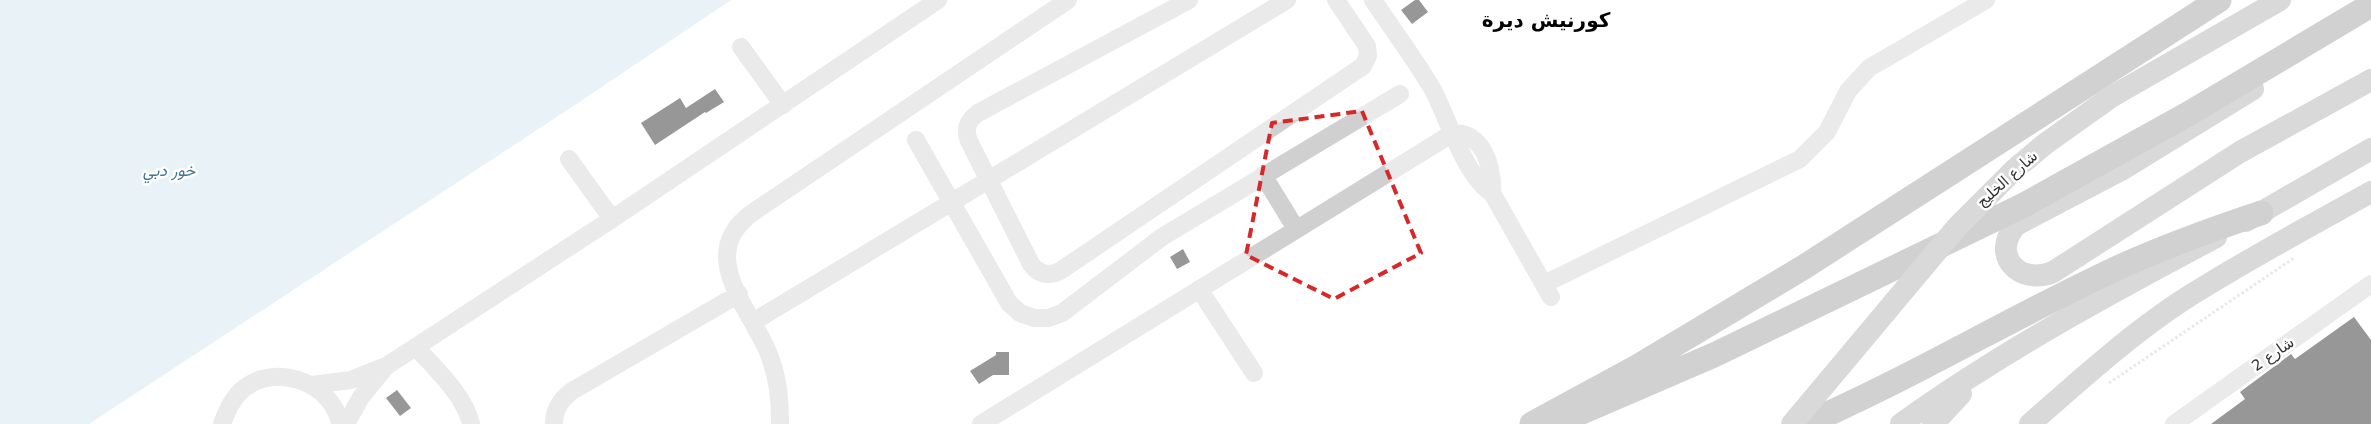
<svg xmlns="http://www.w3.org/2000/svg" width="2371" height="424" viewBox="0 0 2371 424" font-family="'DejaVu Sans',Vazirmatn,sans-serif">
	<style>
		.water { fill: #cfe2ee }
		.building { fill: #1a1a1a }
		.lines { fill: none; stroke-linecap: round; stroke-linejoin: round }
		.path { stroke: #cdcdcd; stroke-width: 3; stroke-dasharray: 2.5 2.5; stroke-linecap: butt }
		.minor { stroke: #d0d0d0; stroke-width: 18 }
		.major { stroke: #ababab; stroke-width: 22 }
		.highway { stroke: #9a9a9a; stroke-width: 25 }
		.major-bridge { stroke: #ababab; stroke-width: 22 }
		.marked { fill: none; stroke: #d62828; stroke-width: 4; stroke-dasharray: 10 6; stroke-linejoin: round }
		.labels { text-anchor: middle; stroke-width: 5; stroke-linejoin: round; paint-order: stroke }
		.street-label { font-size: 15px; fill: #333; stroke: #fff }
		.water-label { font-size: 16px; font-style: italic; fill: #3f7597; stroke: #fff }
		.district-label { font-size: 20px; font-weight: bold; fill: #000; stroke: #fff }
	</style>
	<rect width="100%" height="100%" fill="#fff"/>
	<!-- water -->
	<path class="water" d="M0,0H731L578,103L89,424H0Z"/>
	<!-- building -->
	<path class="building" d="M1415,0H1419L1428,12L1412,24L1401,10Z
		M715,89L724,102L706,113L705,112L655,145L641,123L680,98L686,108Z
		M1183,249L1190,262L1177,269L1170,257Z
		M2354,317L2371,340V424H2211L2245,399L2240,392L2291,354L2295,359Z
		M996,352H1009V375H993L979,384L970,371L996,355Z
		M397,390L411,408L400,416L386,398Z"/>
	<g class="lines">
		<!-- path -->
		<path class="path" d="M2109,383L2294,258"/>
		<!-- minor -->
		<path class="minor" d="M1189,0L978,113C968,120 964,129 969,141L1031,264C1038,274 1048,277 1060,271L1363,66L1368,56L1367,46L1336,0
			M1373,0C1393,30 1415,59 1433,90C1448,118 1465,177 1492,193L1551,297
			M741,47L783,105
			M916,140L1009,303L1020,313L1034,318H1048L1062,313L1162,237L1400,94
			M569,159L612,219
			M1263,175L1296,229
			M1544,284L1800,159L1827,132L1848,91L1869,68L1986,0
			M1199,289L1254,373
			M753,322L1287,0
			M416,347C435,369 464,394 471,424
			M311,385L351,380L388,365L612,219L938,0
			M222,424C226,413 230,403 238,394C269,360 332,380 340,424
			M346,424L361,397L384,369
			M554,424C554,409 561,399 572,391L739,294
			M780,424C780,399 778,376 768,352C749,307 696,254 752,213L1068,0
			M981,424L1453,133C1484,133 1493,167 1492,193
			M2174,424L2371,284"/>
		<!-- major -->
		<path class="major" d="M2253,89L2121,170L2016,225C1990,255 2019,286 2053,272L2240,152L2371,80
			M2246,221L2371,149
			M1901,424C2001,352 2107,295 2216,237
			M1933,424L1961,394
			M2030,424C2079,381 2128,336 2183,300C2244,261 2308,227 2371,192"/>
		<!-- highway -->
		<path class="highway" d="M1532,424L1637,367L1804,267L2219,0
			M1554,424L1714,355L2024,205L2188,114L2371,5
			M1805,424C1909,379 2007,320 2109,272C2159,248 2210,230 2261,213"/>
		<!-- major-bridge -->
		<path class="major-bridge" d="M1792,424L1957,227L2014,170L2045,144L2111,97L2280,0"/>
	</g>
	<!-- marked area -->
	<path d="M0 0H2371V424H0ZM1362,111L1421,253L1334,299L1246,255L1272,123Z" fill="#fff" fill-opacity=".55" fill-rule="evenodd"/>
	<path class="marked" d="M1362,111L1421,253L1334,299L1246,255L1272,123Z"/>
	<g class="labels">
		<!-- street labels -->
		<g class="street-label">
			<text transform="translate(2007 179) rotate(-42)" y="5">شارع الخليج</text>
			<text transform="translate(2273 354) rotate(-35)" y="5">شارع 2</text>
		</g>
		<!-- water labels -->
		<g class="water-label">
			<text x="169" y="176">خور دبي</text>
		</g>
		<!-- district labels -->
		<g class="district-label">
			<text x="1546" y="27">كورنيش ديرة</text>
		</g>
	</g>
</svg>
